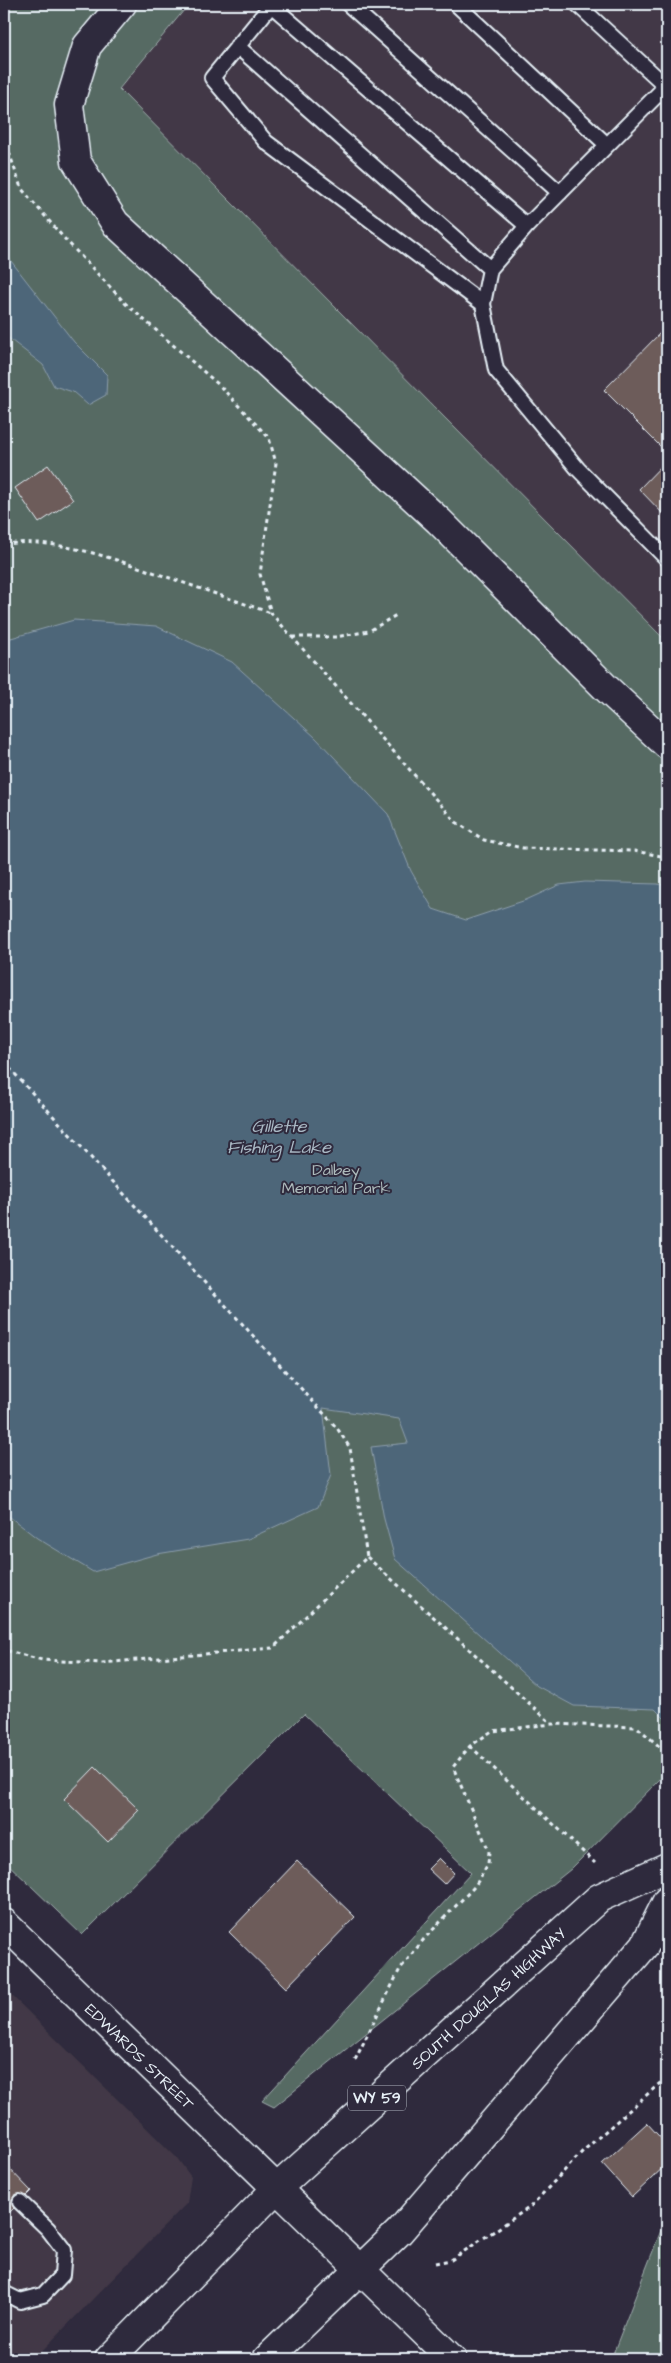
<svg xmlns="http://www.w3.org/2000/svg" width="671" height="2363" viewBox="0 0 671 2363" font-family="'Architects Daughter',sans-serif">
	<style>
		.built { fill: #423946 }
		.green { fill: #576a63; stroke: #a0aeae }
		.water { fill: #4e6679; stroke: #8c9eac }
		.building { fill: #6d5b5a; stroke: #e8f1f8 }
		.lines { fill: none; stroke-linecap: round; stroke-linejoin: round }
		.lane-casing { stroke: #e8f1f8; stroke-width: 18 }
		.street-casing { stroke: #e8f1f8; stroke-width: 31 }
		.highway-casing { stroke: #e8f1f8; stroke-width: 31 }
		.path { stroke: #e8f1f8; stroke-width: 3; stroke-dasharray: 4 4; stroke-linecap: butt }
		.lane { stroke: #2f2a3d; stroke-width: 14 }
		.street { stroke: #2f2a3d; stroke-width: 28 }
		.highway { stroke: #2f2a3d; stroke-width: 28 }
		.labels { text-anchor: middle; stroke-width: 4; stroke-linejoin: round; paint-order: stroke }
		.shield { fill: #2f2a3d; stroke: #b0b5c0; stroke-width: 1 }
		.shield-label { font-size: 15px; font-weight: bold; fill: #e8f1f8 }
		.park-label { font-size: 16px; fill: #aebbbc; stroke: #2f2a3d }
		.street-label { font-size: 16px; fill: #e8f1f8; stroke: #2f2a3d }
		.water-label { font-size: 18px; font-style: italic; fill: #aab9c5; stroke: #2f2a3d }
	</style>
	<rect width="100%" height="100%" fill="#2f2a3d"/>
	<filter id="ink" filterUnits="userSpaceOnUse"><feTurbulence type="fractalNoise" baseFrequency=".02" numOctaves="2"/><feDisplacementMap in="SourceGraphic" scale="10" xChannelSelector="R" yChannelSelector="G"/><feConvolveMatrix kernelMatrix="1 2 1 2 8 2 1 2 1" color-interpolation-filters="sRGB"/></filter>
	<g filter="url(#ink)">
		<!-- built -->
		<path class="built" d="M189,4H667V642L119,89Z
			M4,1988L177,2158L191,2177L187,2203L34,2359H4Z"/>
		<!-- green -->
		<path class="green" d="M4,4H189L119,89L667,642V1772L571,1869L274,2107L262,2101L471,1873L304,1714L82,1935L4,1860Z
			M667,2215V2359H611Z"/>
		<!-- water -->
		<path class="water" d="M4,252L74,342L107,375L106,395L88,405L73,392L54,386L43,365L7,337L4,332Z
			M74,620L156,626L232,662L315,737L388,814L411,871L433,909L466,920L526,900L559,885L585,882L658,884L667,886V1721L655,1709L574,1706L537,1686L395,1559L384,1519L371,1447L408,1443L399,1419L323,1408L331,1475L318,1507L248,1539L157,1554L93,1572L37,1538L6,1514L4,1515V640Z"/>
		<!-- building -->
		<path class="building" d="M667,326V453L604,390Z
			M667,460V518L639,489Z
			M48,465L73,500L39,523L15,488Z
			M95,1767L139,1810L108,1842L64,1799Z
			M439,1858L454,1873L444,1884L428,1869Z
			M297,1861L355,1917L286,1988L229,1932Z
			M647,2123L667,2145V2164L632,2197L602,2164Z
			M4,2163L31,2191L4,2218Z"/>
		<g class="lines">
			<!-- lane casing -->
			<g class="lane-casing">
				<path id="lane" d="M272,4L212,78L266,142L483,304
					M348,4L560,193
					M456,4L607,145
					M577,4L667,87
					M271,5L527,226
					M237,46L490,269
					M667,85L527,226L490,269L483,304L496,370L578,469L667,559
					M4,2293L20,2301L43,2295L62,2275L64,2250L48,2229L20,2202"/>
			</g>
			<!-- street casing -->
			<g class="street-casing">
				<path id="street" d="M122,4L87,46L69,105L76,161L115,223L439,521L605,687L667,745
					M4,1923L452,2359"/>
			</g>
			<!-- highway casing -->
			<g class="highway-casing">
				<path id="highway" d="M109,2359L276,2189L599,1898L667,1867
					M267,2359L400,2231L645,1945L667,1901"/>
			</g>
			<!-- path -->
			<path class="path" d="M4,137L21,188L62,236L126,304L219,385L269,438L276,463L260,574L271,613L456,822L484,840L523,848L634,851L667,857
				M4,545C50,534 126,563 170,578C204,590 237,601 271,613
				M292,637H336L369,631L398,614
				M4,1062L337,1428L350,1448L367,1557L273,1648L102,1663L42,1660L4,1650
				M367,1557L551,1723
				M470,1746L595,1863
				M355,2060L400,1969L424,1939L475,1886L488,1864L489,1851L453,1767L470,1746L492,1731L552,1724L637,1727L667,1753
				M435,2263L451,2260L530,2207L583,2151L667,2077"/>
			<!-- lane -->
			<use href="#lane" class="lane"/>
			<!-- street -->
			<use href="#street" class="street"/>
			<!-- highway -->
			<use href="#highway" class="highway"/>
		</g>
	</g>
	<g class="labels">
		<!-- shield labels -->
		<rect class="shield" x="348" y="2085.5" width="58" height="25" rx="4"/>
		<g class="shield-label">
			<text x="377" y="2103">WY 59</text>
		</g>
		<!-- park labels -->
		<g class="park-label">
			<text x="336" y="1175">Dalbey<tspan x="336" dy="18">Memorial Park</tspan></text>
		</g>
		<!-- street labels -->
		<g class="street-label">
			<text transform="translate(488 1998) rotate(-42)" y="6">SOUTH DOUGLAS HIGHWAY</text>
			<text transform="translate(140 2056) rotate(44)" y="6">EDWARDS STREET</text>
		</g>
		<!-- water labels -->
		<g class="water-label">
			<text x="279" y="1132">Gillette<tspan x="279" dy="21">Fishing Lake</tspan></text>
		</g>
	</g>
	<!-- margin -->
	<rect width="671" height="2363" fill="none" stroke="#2f2a3d" stroke-width="20"/>
	<rect x="10" y="10" width="651" height="2343" fill="none" stroke="#e8f1f8" stroke-width="2" filter="url(#ink)"/>
</svg>
